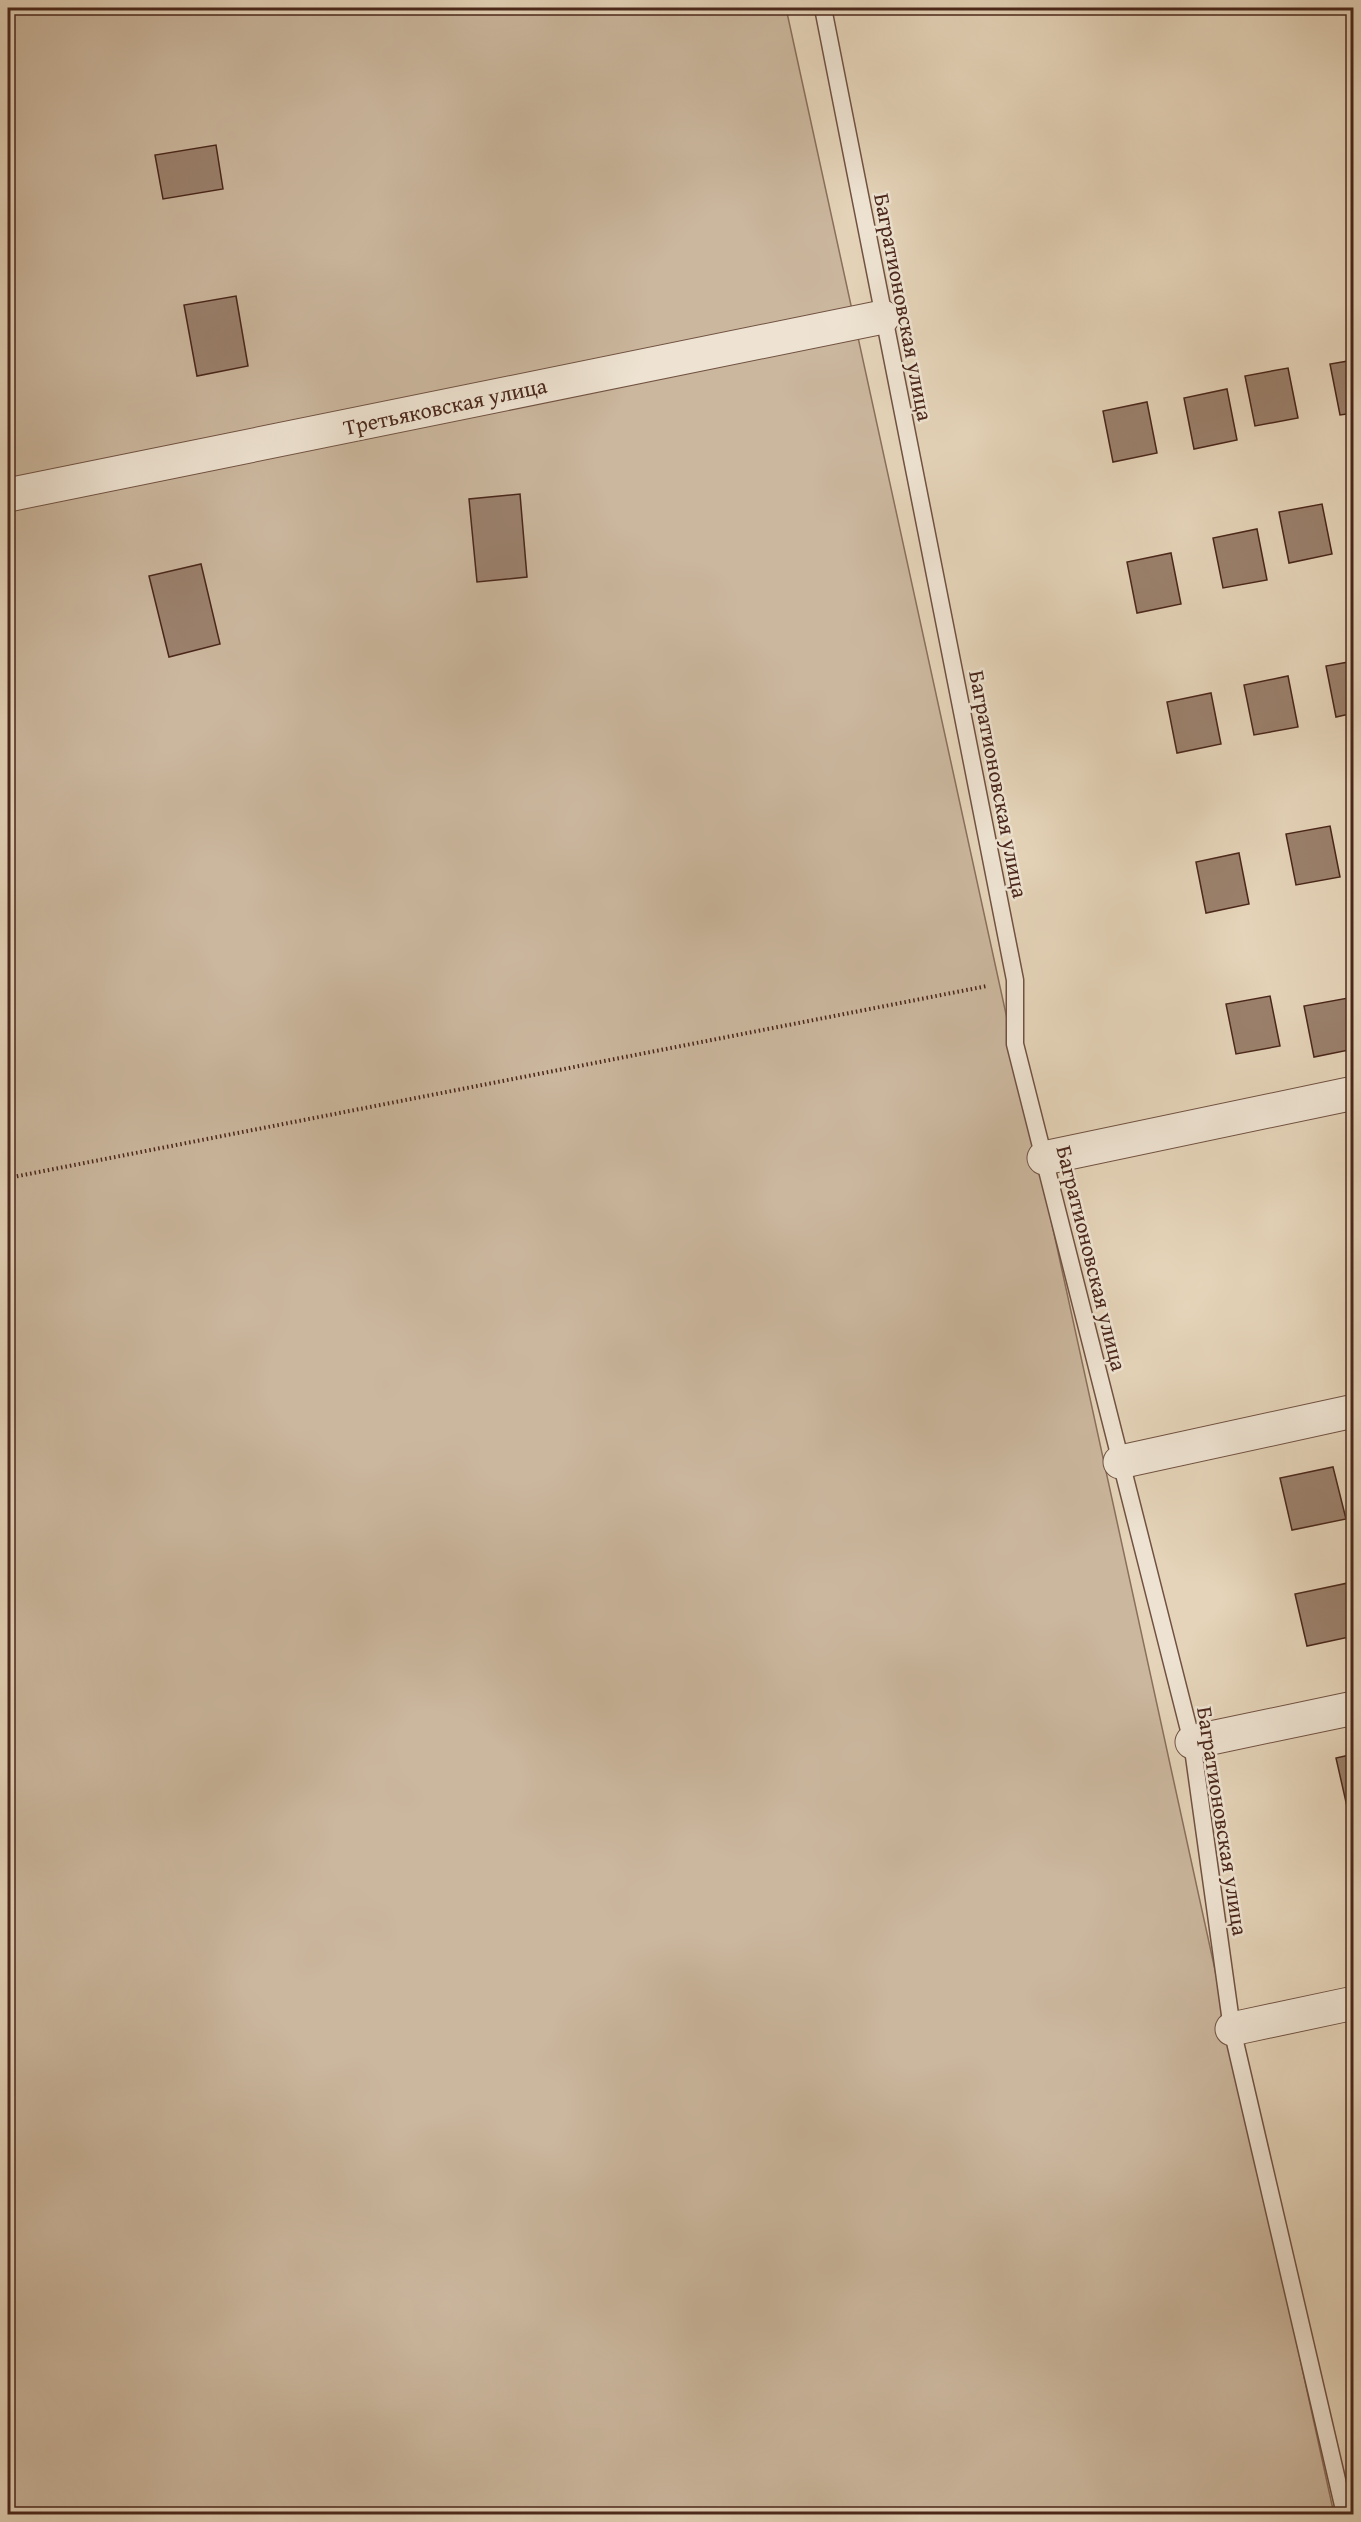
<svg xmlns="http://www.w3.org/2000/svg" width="1361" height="2522" viewBox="0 0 1361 2522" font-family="'Gentium Book Plus',serif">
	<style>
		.green { fill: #cbb79e; stroke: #8a6f5c; stroke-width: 1.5 }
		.building { fill: #9b816d; stroke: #4a271b; stroke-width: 1.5 }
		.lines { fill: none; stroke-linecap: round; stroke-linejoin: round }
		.service-casing { stroke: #715242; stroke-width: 19 }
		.minor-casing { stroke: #715242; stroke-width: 35 }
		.path { stroke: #4a271b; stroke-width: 4; stroke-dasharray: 1.5 3; stroke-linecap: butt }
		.service { stroke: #eee3d2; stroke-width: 16 }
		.minor { stroke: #eee3d2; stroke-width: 33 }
		.labels { text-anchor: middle; stroke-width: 5; stroke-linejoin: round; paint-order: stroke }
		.street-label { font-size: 22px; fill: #4a271b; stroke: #eee3d2 }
	</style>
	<rect width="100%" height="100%" fill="#e5d4b9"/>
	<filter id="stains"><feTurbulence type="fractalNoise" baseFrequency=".00333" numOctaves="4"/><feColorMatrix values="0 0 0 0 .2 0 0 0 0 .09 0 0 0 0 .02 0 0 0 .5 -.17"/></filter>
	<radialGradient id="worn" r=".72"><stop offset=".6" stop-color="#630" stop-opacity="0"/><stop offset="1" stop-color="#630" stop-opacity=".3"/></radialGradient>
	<!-- green -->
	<path class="green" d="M8,8H786L1334,2514H8Z"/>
	<!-- building -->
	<path class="building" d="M216,145L223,189L163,199L155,155Z
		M236,296L248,366L197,376L184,305Z
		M1354,360V413L1340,415L1330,364Z
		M1288,368L1298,418L1255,426L1245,376Z
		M1227,389L1237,440L1194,449L1184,398Z
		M1147,402L1157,453L1113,462L1103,411Z
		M520,494L527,577L477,582L469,499Z
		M1322,504L1332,554L1289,563L1279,512Z
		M1257,529L1267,580L1223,588L1213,538Z
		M1171,553L1181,604L1137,613L1127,562Z
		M201,564L220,644L169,657L149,576Z
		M1354,661V713L1336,717L1326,666Z
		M1288,676L1298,727L1254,735L1244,685Z
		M1211,693L1221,744L1177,753L1167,702Z
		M1330,826L1340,877L1296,885L1286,834Z
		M1239,853L1249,904L1206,913L1196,862Z
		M1270,996L1280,1046L1236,1054L1226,1004Z
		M1348,998L1354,1026V1049L1314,1057L1304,1006Z
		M1333,1467L1346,1519L1292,1530L1280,1478Z
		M1348,1583L1354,1606V1636L1307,1646L1295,1594Z
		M1354,1754V1810L1348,1811L1336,1758Z"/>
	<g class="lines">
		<!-- service casing -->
		<g class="service-casing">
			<path id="service" d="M823,8L1015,980V1044L1192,1742L1232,2029L1345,2514"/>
		</g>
		<!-- minor casing -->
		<g class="minor-casing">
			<path id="minor" d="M8,495L883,317
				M1044,1158L1354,1093
				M1120,1462L1354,1411
				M1192,1742L1354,1708
				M1232,2029L1354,2003"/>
		</g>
		<!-- path -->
		<path class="path" d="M8,1178L987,986"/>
		<!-- service -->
		<use href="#service" class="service"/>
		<!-- minor -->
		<use href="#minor" class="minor"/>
	</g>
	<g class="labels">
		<!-- street labels -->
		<g class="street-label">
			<text transform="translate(904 307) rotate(79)" y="8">Багратионовская улица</text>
			<text transform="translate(445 406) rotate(-12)" y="8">Третьяковская улица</text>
			<text transform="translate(999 784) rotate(79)" y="8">Багратионовская улица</text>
			<text transform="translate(1092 1258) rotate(76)" y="8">Багратионовская улица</text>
			<text transform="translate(1223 1821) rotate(81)" y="8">Багратионовская улица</text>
		</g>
	</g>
	<!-- margin -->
	<rect width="1361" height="2522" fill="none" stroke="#e5d4b9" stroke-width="30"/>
	<rect x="9" y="9" width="1343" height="2504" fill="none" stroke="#4a271b" stroke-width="3"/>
	<rect x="15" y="15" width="1331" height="2492" fill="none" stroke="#4a271b" stroke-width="1.5"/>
	<rect width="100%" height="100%" filter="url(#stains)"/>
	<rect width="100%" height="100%" fill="url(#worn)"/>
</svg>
